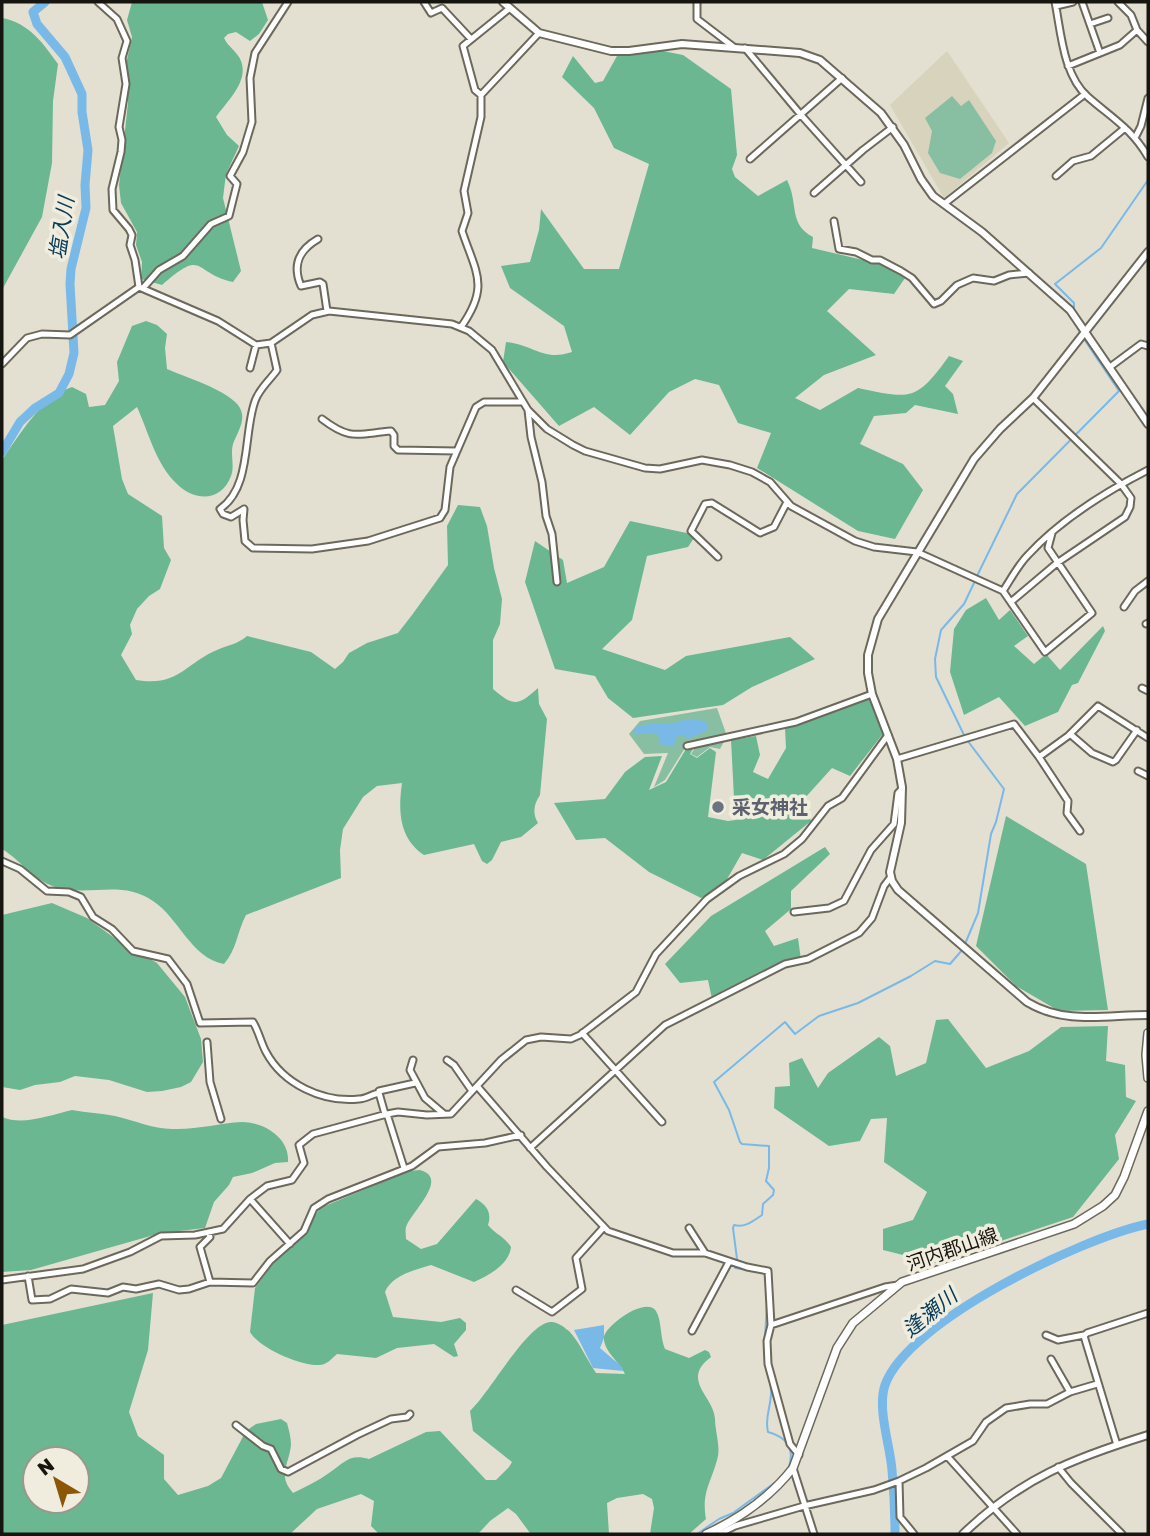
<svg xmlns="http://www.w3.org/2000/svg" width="1150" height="1536" viewBox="0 0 1150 1536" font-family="'Golos Text','Noto Sans JP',sans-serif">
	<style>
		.built { fill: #d8d3bd }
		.green { fill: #88bfa3 }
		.forest { fill: #6ab792; fill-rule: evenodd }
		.water { fill: #79b9e8 }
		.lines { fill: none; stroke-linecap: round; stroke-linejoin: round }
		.stream { stroke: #79b9e8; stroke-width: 2 }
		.river { stroke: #79b9e8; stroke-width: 9 }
		.minor-casing { stroke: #6c695c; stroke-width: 9 }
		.tertiary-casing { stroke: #6c695c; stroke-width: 10 }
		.secondary-casing { stroke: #6c695c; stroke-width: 10 }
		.minor { stroke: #fff; stroke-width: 5 }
		.tertiary { stroke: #fff; stroke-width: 6 }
		.secondary { stroke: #fff; stroke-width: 7 }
		.worship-dot { fill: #6b7280; stroke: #f1edde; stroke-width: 2.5 }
		.labels { text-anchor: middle; stroke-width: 7; stroke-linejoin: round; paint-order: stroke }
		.worship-label { font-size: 19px; font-weight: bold; fill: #5b616d; stroke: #f1edde; text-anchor: start }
		.street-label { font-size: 19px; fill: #171510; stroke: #f1edde }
		.water-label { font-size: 21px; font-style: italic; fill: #053b59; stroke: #f1edde }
	</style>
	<rect width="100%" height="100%" fill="#e3e0d1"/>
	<!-- built -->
	<path class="built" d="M947,51L1009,143L944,198L890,105Z"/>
	<!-- green -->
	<path class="green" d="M952,96L961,106L969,100L996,141L992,153L960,179L940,173L928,153L932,131L925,118Z
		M717,708L727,736L720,749L710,747L697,757L691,754L696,746L685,748L665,780L654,787L668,753L644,754L629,734L640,721Z"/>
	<!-- forest -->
	<path class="forest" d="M132,2H262L268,20L259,34L250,41L236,32L228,34L224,38C228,47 238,52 241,61C249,82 227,101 216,117L227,135L239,146L226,174L223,198L241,271L233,282C192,273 205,247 162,285L141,279L142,262L136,245L137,232L121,203L119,185L128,103L126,64L132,37L127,20Z
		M2,18C29,23 43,43 58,64L53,101L52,163L42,217L2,290Z
		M658,50L683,55L731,89L737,155L732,169L735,177L758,196L787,180C799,204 788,224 813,237L812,248L880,264L905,278L894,294L849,289L827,311L876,355L824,375L795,398L820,410L858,388C911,399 916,402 949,356L963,361L945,386L953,394L958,414L915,405L906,413L874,416L860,444L903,464L923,490L895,539L858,531L757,468L771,433L738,423L719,385L695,379L669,392L630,435L594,407L559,426L503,362L506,342C533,344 543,362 572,352L564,326L510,288L501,266L530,262L539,230L541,209L584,269H619L649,164L614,148L594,108L562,77L573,56L595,83L603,81L617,56Z
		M146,321L157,325L167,334L165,348L167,369C185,377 225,389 238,405C248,418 238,431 233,444C230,454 235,466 231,476C221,503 193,501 176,483C156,464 148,431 137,407L113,426L122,479L128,494L162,516L164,548L171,560L160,589L149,596L137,609L130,625L132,634L121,655L136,680C179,687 184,664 217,650C228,645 238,644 247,636L311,652L335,669L343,662L349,653L367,643L398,633L412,615L448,565L447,526L458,505L480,507L487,526L494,568L502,599L500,624L493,640V689C514,707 518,706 538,688L539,704L547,719L540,795C534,804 532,813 538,823L521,837L501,842L492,860L487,864L482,861L474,844L424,855C399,838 398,811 402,783L377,786L363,797L343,829L340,850L341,878L246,915C237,932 237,949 224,964C191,958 179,918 153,901C123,880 91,896 59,888C34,882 22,861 2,849V460C20,434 41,398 72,387L86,394L89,407L105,405L119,381L117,362L132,326Z
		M630,521L696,535L688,547L647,556L632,620L602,649L665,670L686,656L790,637L815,659L752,687L723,705L633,718L608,698L595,676L555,669L525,582L535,541L563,560L567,583L604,567Z
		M986,598L999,620L1010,610L1028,636L1014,646L1034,664L1046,654L1060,670L1103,626L1105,631L1078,683L1072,685L1058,712L1025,726L999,697L964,715L950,672L954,629L966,610Z
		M870,697L886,730L850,776L832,768L804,799L811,821L763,860L742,853L722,888L701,898L649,872L605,838L576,840L554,803L605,799L625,772L645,757L662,756L649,790L666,782L686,749L694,747L690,754L697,758L710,748L716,752L708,817L728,821L743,819L734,798L731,740L756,736L760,755L753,772L768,779L786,748L785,728Z
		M1006,816L1086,864L1108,1010L1059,1011L1016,986L976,946Z
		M825,847L830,854L791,891V909L765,931L774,946L798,938L801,960L712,999L708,980L680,983L665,964L711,916Z
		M52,903L87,918L120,942L157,963L185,997L201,1039L203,1062L191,1082L181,1087L162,1091L147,1092L109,1080L75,1076L60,1082L35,1085L20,1090L2,1087V915Z
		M948,1019L986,1068L1029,1051L1061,1027L1108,1026L1106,1061L1125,1065L1126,1097L1136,1101L1115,1135L1119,1159L1073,1217L935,1263L883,1250V1229L913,1220L927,1192L884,1162L887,1118L871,1119L860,1141L829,1146L774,1108L775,1087L790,1086L789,1063L802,1058L818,1088L828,1073L879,1037L890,1046L896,1076L926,1063L936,1020Z
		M72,1110C87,1113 101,1113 115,1116C133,1120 153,1129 172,1129C197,1130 219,1123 242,1122C264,1122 290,1138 288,1162L275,1163L252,1173L233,1177L229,1185L214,1202L205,1228L161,1233L31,1270L2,1272V1117C23,1126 50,1115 72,1110Z
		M420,1170C450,1178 411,1212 406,1227C405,1231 406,1235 406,1239L421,1249L437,1244L476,1199C487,1205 492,1213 488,1225C495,1234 505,1237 511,1247C509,1265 489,1275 474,1282L431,1265C415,1270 392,1275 385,1292L393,1317L441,1322L460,1318L466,1323V1330L454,1344L458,1356L454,1357L434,1344L397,1348L376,1358L337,1354C331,1359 327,1365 319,1365C301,1366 259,1348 250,1332L255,1288L276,1260L305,1231L320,1208L409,1171Z
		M153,1293L148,1350L129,1412L138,1436L164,1455V1479L178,1495L208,1486L221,1478L246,1431L256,1424L281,1419L287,1423C289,1430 291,1438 291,1445C289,1465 277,1475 293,1493C305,1487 318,1481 329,1473C344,1463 349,1453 369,1459L426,1432L440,1431L486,1480H496L509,1467L512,1462L473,1431L470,1411C490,1393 526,1325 550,1322C557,1321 564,1327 569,1331C579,1341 587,1360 596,1373L625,1374C620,1362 603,1351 604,1337C606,1325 646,1296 656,1311C662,1321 660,1338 665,1349L689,1358L705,1350L709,1352L711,1357C680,1380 714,1396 715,1419C715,1430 720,1445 718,1456C712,1482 701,1491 706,1519L689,1534H650L654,1508L652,1499L643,1494L617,1498L607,1503L609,1534L530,1533L516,1514L508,1508L490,1521L478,1534H379L371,1526L374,1501L361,1494L317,1509L290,1534H2V1325ZM35,1459H77V1501H35Z"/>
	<!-- water -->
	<path class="water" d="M686,719L706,721L708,730L688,739L682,735L677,736L675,744L671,746L658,744L660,739L657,734C648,732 642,735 633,734L636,727C653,721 670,727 686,719Z
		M604,1325V1338L600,1348L621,1366L623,1371L593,1368L574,1330Z"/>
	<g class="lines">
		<!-- stream -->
		<path class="stream" d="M1074,312V303L1055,284L1101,248L1148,180
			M1074,321L1081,334
			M977,576L1017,494L1119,391L1084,339
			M964,735L936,677L935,659L941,630L964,604L975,581
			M965,944L978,913L991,834L996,822L1004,789L967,740
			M756,1271L735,1268L737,1259L733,1228L734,1225C745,1228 753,1221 762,1215L763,1204L773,1195L774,1190L766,1181L769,1168V1146L742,1144L740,1142L729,1110L714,1082L785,1022L795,1034L819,1016L858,1003L911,976L935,961L950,964L963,949
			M765,1338L767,1302
			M767,1372C769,1377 771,1384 771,1390C772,1405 764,1417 768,1432C787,1437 796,1449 788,1469
			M697,1534L719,1519L733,1513L777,1481"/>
		<!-- river -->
		<path class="river" d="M2,452L20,422L35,408L59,393L69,374L74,353L70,284L71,269L86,208L85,185L88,150L82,112V94L65,57L37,24L33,12L45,2
			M895,1534C895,1513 894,1491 892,1470C890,1445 877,1409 885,1385C907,1321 1084,1237 1148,1224"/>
		<!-- minor casing -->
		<g class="minor-casing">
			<path id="minor" d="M98,2L117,19L127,41L122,58L126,84L119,127L122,140L121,152L112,189L113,210L129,229L132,235L130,245L135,260L139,287
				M424,2L431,13L442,8L471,39
				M697,2V19L735,48
				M1055,2C1061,32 1063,75 1088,97C1112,118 1132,129 1148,157
				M1082,2L1100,53
				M1118,2L1131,15L1137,30L1148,42
				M1056,6L1073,2
				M1090,24L1108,18
				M745,48L801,115L861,182
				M1068,66L1120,45L1137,30
				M481,95L475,90L463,46L510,8
				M1136,136L1141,126L1148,98
				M750,159L842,78
				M1056,176L1073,161L1091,156L1125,128
				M814,193L863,150L893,127
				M944,204L1085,94
				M834,221L839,249L856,252L872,260H880L901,271L912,278L934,304L941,301L957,285L973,278L994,281L1009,275L1029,273
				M318,239C299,250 292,265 301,286L320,282L323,284L327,311
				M144,287L159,270L183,256L211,224L229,216L237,184L230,176L243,152L252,122L250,78L255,53L288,2
				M461,327C490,286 476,273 462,231L468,213L464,191L481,117V95L539,33
				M271,343L277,370C270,380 259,389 255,401C243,434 252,487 220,509L223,514L231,517L244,509L243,520L245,541L253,548L312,549L368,541L440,518L445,510L450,467L476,407L484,402H521
				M2,364L27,338L42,334L70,335L139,287L218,321L256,345L271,343L312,315L329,311L452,324L469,331L492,350L528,410L547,429L573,445L585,451L645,468L660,469L702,460L730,465L752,472L770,482L791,506L855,541L874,547L917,552L1003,591L1045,652L1092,613L1048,548L1052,533
				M1110,367L1141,344L1148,346
				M250,368L256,345
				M528,410L531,437L542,482L546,516L552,534L557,582
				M322,419C351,441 357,434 391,431L394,435V446L398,450L457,451
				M718,557L691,531L705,504L712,503L760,533L774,527L787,502
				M1003,591C1011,579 1018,565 1028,555C1061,519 1105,492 1148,470
				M1012,601L1057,563L1125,517L1130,507L1131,498L1121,484L1033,398
				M1124,607L1135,591L1148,581
				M1146,624L1148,623
				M1142,688L1148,691
				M1070,734L1092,753L1113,762L1116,760L1137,730
				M687,746L796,722L872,694
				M1039,757L1068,801L1067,813L1080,831
				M897,759L1014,724L1039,757L1068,736L1098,706L1148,738
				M1138,771L1148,776
				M2,861L20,869L47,891L69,892L81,897L93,917L112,929L133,951L168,959L187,984L200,1023L253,1022C259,1032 261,1043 266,1052C283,1084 323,1103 359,1099C366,1099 372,1094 379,1093L385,1114
				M794,912L829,908L844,901L871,850L894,824L898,793L902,789
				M582,1033L662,1122
				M207,1042L210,1082L221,1119
				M413,1060L410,1070L425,1098L444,1114
				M447,1060L454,1065L472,1091
				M477,1086L547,1167L608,1231L673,1253H705L747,1267L768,1271L771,1325L767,1341L768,1364L790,1444L799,1455
				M379,1091L415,1083
				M387,1114L404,1168
				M530,1148L665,1025L785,964L808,959L859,933L872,918L884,886L890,878
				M250,1199L290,1244
				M689,1228L705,1253
				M209,1233L210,1237L200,1247L210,1282L253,1283L270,1261L304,1231L314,1208L328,1199L412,1166L438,1147L485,1143L521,1135
				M28,1276L32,1300L50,1299L71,1289L108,1293L123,1287L136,1289L159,1284L179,1290L189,1289L210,1282
				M2,1280L83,1269L130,1252L161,1236L195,1235L223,1229L250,1199L267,1186L292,1180L304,1163L299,1145L313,1134L387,1114L398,1112L427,1115L451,1114L501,1060L526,1040L541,1037L571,1039L580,1035L636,992L656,954L707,899L739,876L784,854L802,839L828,806L842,798L888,735
				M516,1290L552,1312L582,1289L576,1258L604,1227
				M771,1325L885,1287L898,1285
				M692,1331L729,1262
				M1046,1335L1058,1340L1084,1335
				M1051,1359L1070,1392
				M236,1425L263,1446L271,1449L281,1469L288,1472L357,1435L391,1419L407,1417L410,1414
				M1117,1445L1084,1336L1087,1333L1148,1313
				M947,1456L1017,1534
				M1058,1467L1071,1483L1122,1534
				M793,1468L814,1534
				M899,1481L900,1517L914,1534
				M719,1534L735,1526L804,1506L874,1490L899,1481L926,1468L973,1441L986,1422L1006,1408L1030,1404H1047L1070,1392L1097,1384"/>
		</g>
		<!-- tertiary casing -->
		<g class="tertiary-casing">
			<path id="tertiary" d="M503,2L539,33L611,51H629L682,44L800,53L820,60L881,113L904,145L921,179L933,196L982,232L1070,310L1148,424
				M1148,252L1033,398L1000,429L974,459L878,619L868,655V673L872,694L897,759L902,787L901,823L890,872L892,881L898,890L1027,1002C1065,1025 1106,1015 1148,1015
				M963,1534C1021,1478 1074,1458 1148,1435"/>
		</g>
		<!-- secondary casing -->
		<g class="secondary-casing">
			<path id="secondary" d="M1148,1033L1146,1055L1148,1078
				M706,1534C739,1519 771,1496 793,1468L837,1348L853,1323L902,1282L1074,1224L1103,1206L1115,1195L1124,1177L1148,1111"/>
		</g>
		<!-- minor -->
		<use href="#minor" class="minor"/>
		<!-- tertiary -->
		<use href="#tertiary" class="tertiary"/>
		<!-- secondary -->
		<use href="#secondary" class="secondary"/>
	</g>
	<!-- markers -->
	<circle class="worship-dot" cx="718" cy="807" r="7"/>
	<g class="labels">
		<!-- worship labels -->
		<g class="worship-label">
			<text x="732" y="814">采女神社</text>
		</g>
		<!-- street labels -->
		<g class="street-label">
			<text transform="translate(952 1249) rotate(-19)" y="7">河内郡山線</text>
		</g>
		<!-- water labels -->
		<g class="water-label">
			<text transform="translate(62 228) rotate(-81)" y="7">塩入川</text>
			<text transform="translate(930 1313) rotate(-39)" y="7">逢瀬川</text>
		</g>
	</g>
	<!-- border -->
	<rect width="1150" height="1536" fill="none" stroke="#171510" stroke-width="7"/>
	<!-- north arrow -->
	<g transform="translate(56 1480) rotate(322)"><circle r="33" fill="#f1edde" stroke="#9a978c" stroke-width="2"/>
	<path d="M0-5L12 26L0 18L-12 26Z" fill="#8c5705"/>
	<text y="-10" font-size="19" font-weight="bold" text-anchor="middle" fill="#171510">N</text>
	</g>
</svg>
